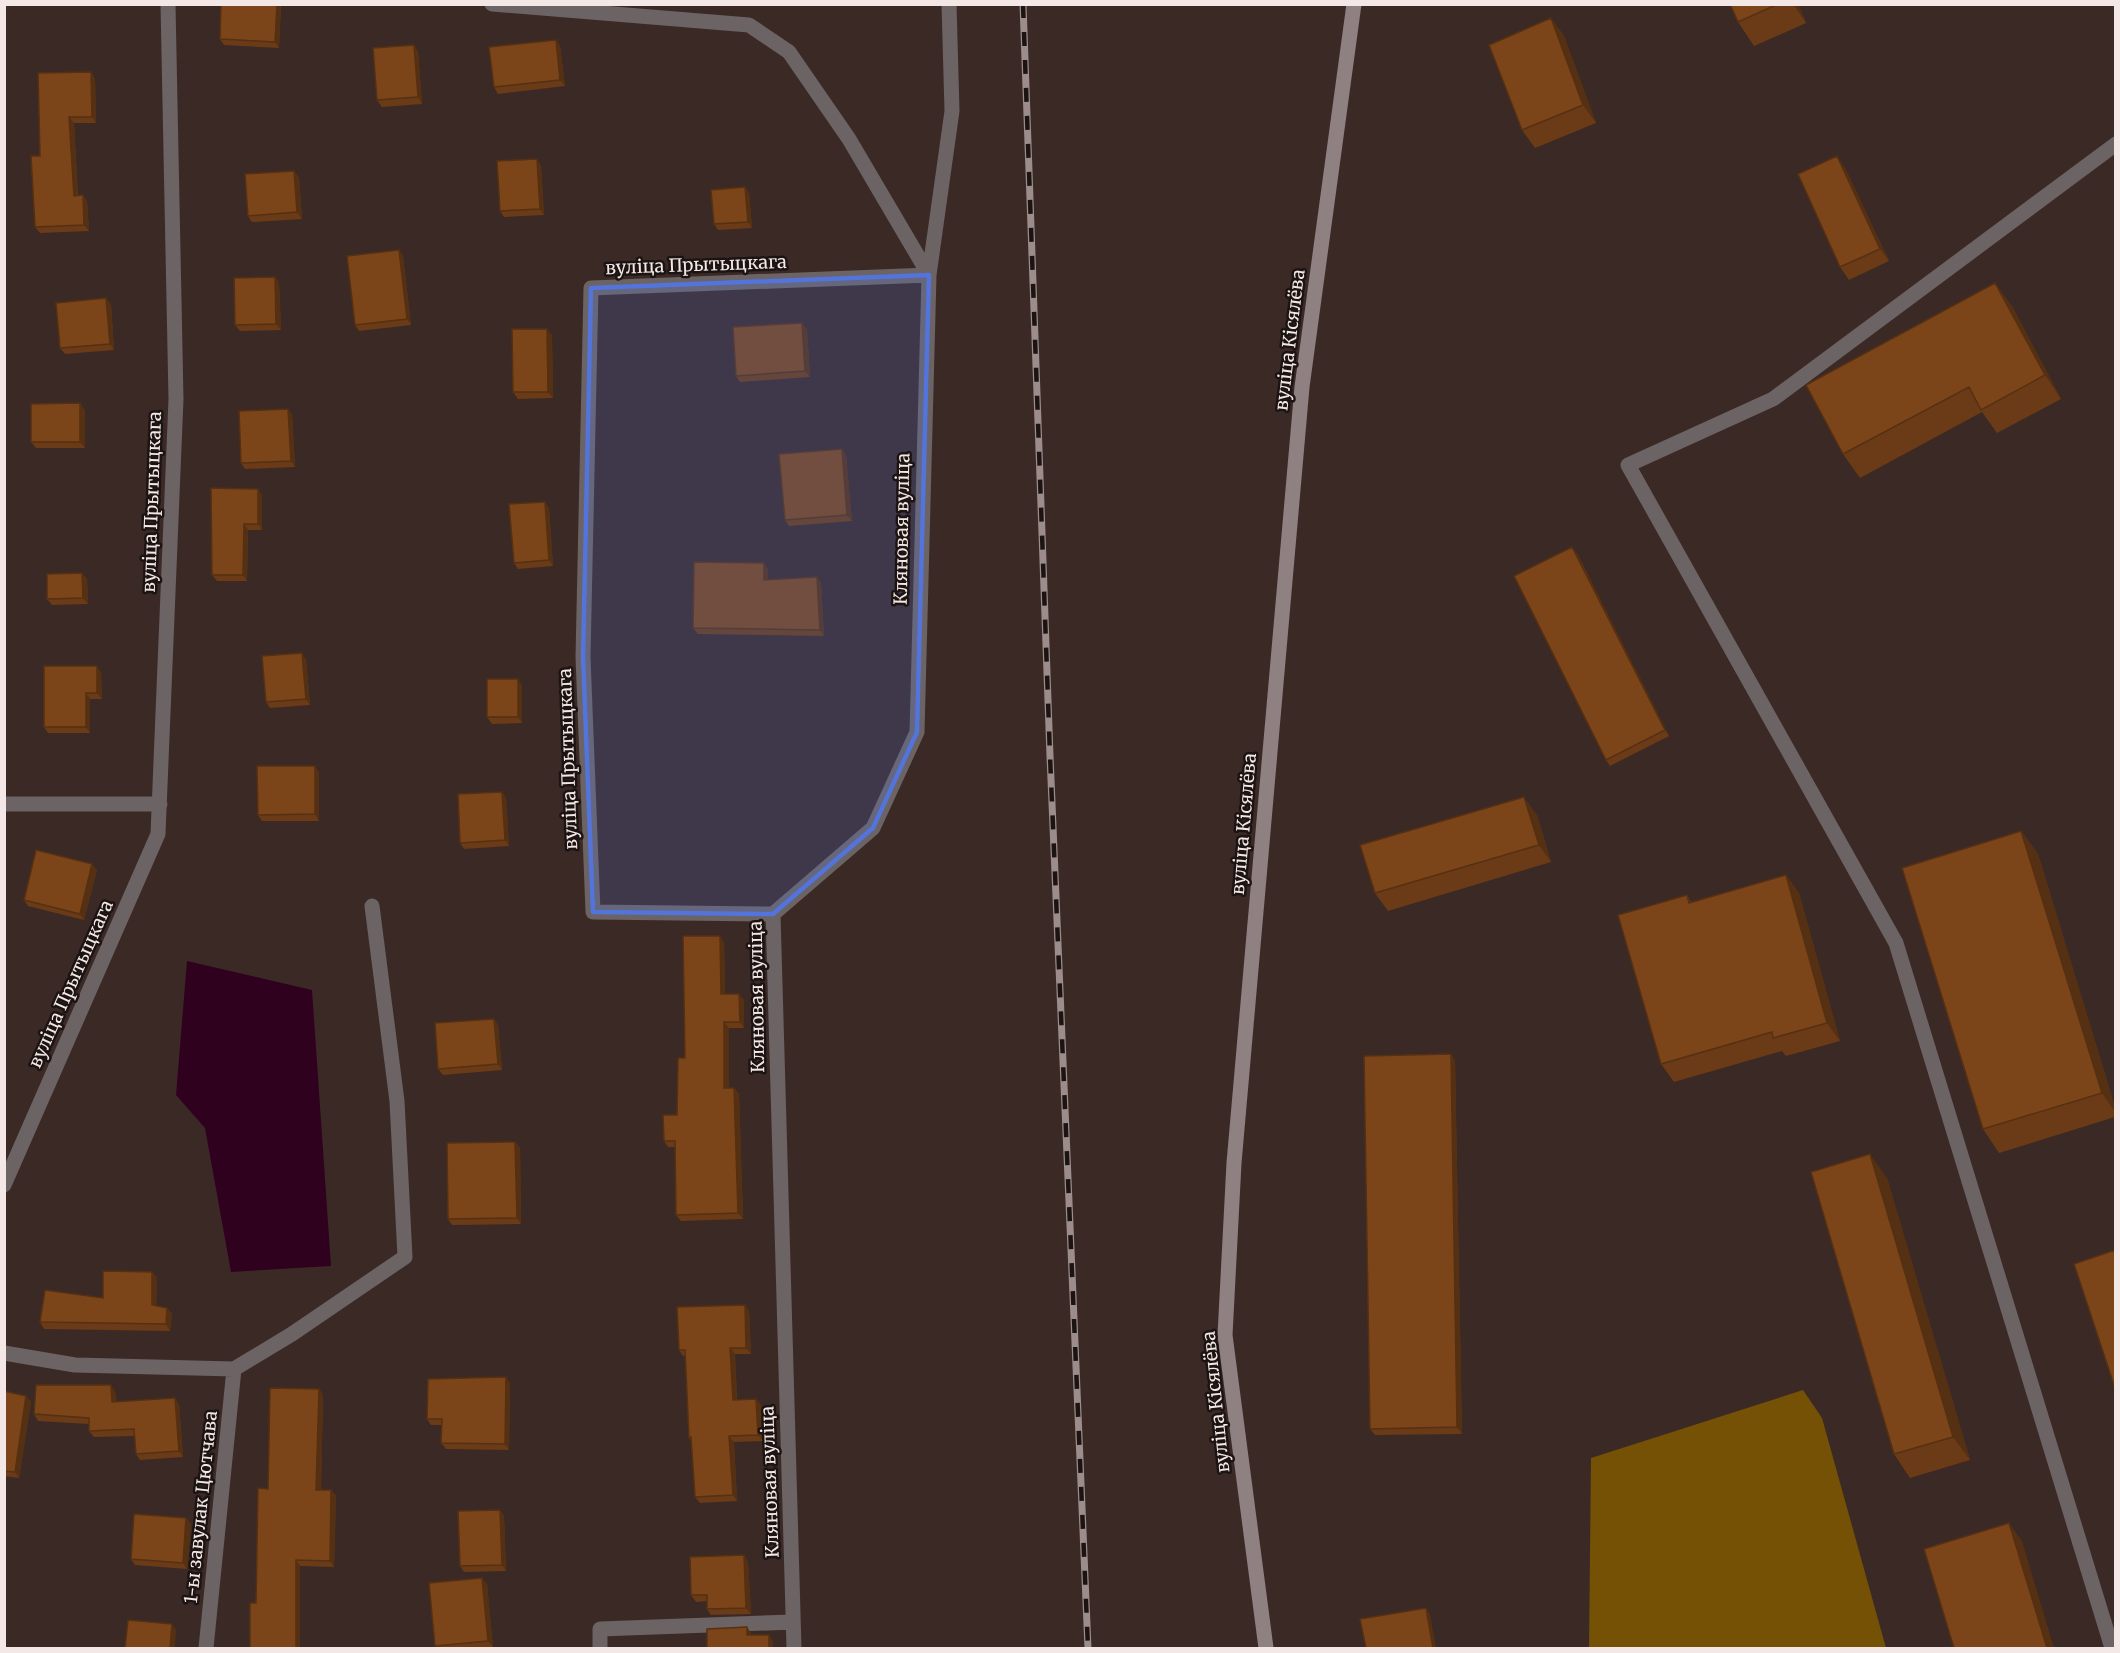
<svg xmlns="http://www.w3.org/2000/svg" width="2120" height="1653" viewBox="0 0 2120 1653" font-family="Merriweather,serif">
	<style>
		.green { fill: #745104 }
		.water { fill: #30001f }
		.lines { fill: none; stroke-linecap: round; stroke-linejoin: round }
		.lane { stroke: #6c6364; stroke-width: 15 }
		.street { stroke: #6c6364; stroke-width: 15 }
		.secondary { stroke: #8f8082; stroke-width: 15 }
		.rail-casing { stroke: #9c8d8a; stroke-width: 7 }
		.rail { stroke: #1c1413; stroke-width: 4.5; stroke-dasharray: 14; stroke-linecap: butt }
		.wall { fill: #6a3b16 }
		.shaded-wall { fill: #563012 }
		.building { fill: #7b4519; stroke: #563012; stroke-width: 1.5 }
		.marked { fill: #5274db; fill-opacity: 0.2; stroke: #5274db; stroke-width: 4.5; stroke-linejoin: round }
		.labels { text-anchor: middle; stroke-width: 5; stroke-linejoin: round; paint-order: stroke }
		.street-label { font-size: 18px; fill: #f3e8e5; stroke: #1c1413 }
	</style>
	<rect width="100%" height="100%" fill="#3b2926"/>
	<!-- green -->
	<path class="green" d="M1803,1390L1822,1418L1886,1648H1589L1591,1458Z"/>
	<!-- water -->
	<path class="water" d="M187,961L312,990L331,1266L231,1272L205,1128L176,1095Z"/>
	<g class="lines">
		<!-- lane -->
		<path class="lane" d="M2112,1648L1896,943L1628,465L1773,399L2116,144"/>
		<!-- street -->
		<path class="street" d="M492,4L749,25L789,52L849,139L929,275
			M4,804H160
			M773,914L593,912L583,657L591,288L929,275
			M4,1185L158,834L176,399L168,4
			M4,1353L75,1365L234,1369L292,1334L405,1257L397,1101L372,906
			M206,1648L234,1369
			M600,1648V1629L793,1622
			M794,1648L773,914L873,828L917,732L929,275L952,111L949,4"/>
		<!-- secondary -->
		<path class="secondary" d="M1266,1648L1225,1335L1234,1163L1302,387L1354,4"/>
		<!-- rail casing -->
		<g class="rail-casing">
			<path id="rail" d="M1023,4L1050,756L1088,1648"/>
		</g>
		<!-- rail -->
		<use href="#rail" class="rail"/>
	</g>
	<!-- wall -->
	<path class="wall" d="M1730,4H1798L1806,23L1754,46L1738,22Z
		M281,5L279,48L224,45L220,39Z
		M1551,18L1564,36L1596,123L1535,148L1522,130Z
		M556,40L560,46L565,86L498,94L494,87Z
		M418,51L422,104L382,107L377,100Z
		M91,72L95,79L96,123H74L78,196L83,195L87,201L89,231L40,233L35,227L40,156Z
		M537,159L541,166L544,215L504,217L500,211Z
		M1845,168L1889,261L1849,280L1840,267Z
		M299,177L302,219L252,222L248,216Z
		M745,187L749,193L752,228L718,230L714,224Z
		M399,250L403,256L411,325L359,331L355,325Z
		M275,277L279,283L281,330L240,331L235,325Z
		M111,304L114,350L65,354L60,348Z
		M2012,306L2061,399L1997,433L1982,412L1860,478L1843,454Z
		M807,329L810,377L740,382L736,376Z
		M552,335L553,398L518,399L513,392Z
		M288,409L292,415L295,467L245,469L241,463Z
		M85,410V448H36L31,442Z
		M842,449L846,455L852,521L789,526L785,520Z
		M262,495V530H248L247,581H217L212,575Z
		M549,508L553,566L518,569L514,563Z
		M1577,553L1669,736L1610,766L1606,760Z
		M768,569V580L817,577L821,583L824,636L698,634L693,628Z
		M82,573L87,579L88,604L52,605L47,599Z
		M306,659L310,705L270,708L266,702Z
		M101,672L102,699H90V733H48L44,727Z
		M522,685V723L492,724L487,717Z
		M319,772V821H262L258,815Z
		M502,792L506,798L509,846L464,849L460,843Z
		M1537,815L1551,862L1388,911L1375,893Z
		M2021,831L2038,854L2115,1107V1117L1999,1153L1983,1129Z
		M97,870L84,920L28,906L24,900Z
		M1786,875L1799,893L1840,1041L1786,1056L1782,1051L1674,1082L1661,1064L1687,895L1691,902Z
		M724,942L725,994L744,1000V1028H729V1088H734L739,1094L743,1219L681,1221L676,1215L675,1147H668L664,1141L677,1115L685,1058Z
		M494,1019L498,1025L502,1070L443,1075L438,1069Z
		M1455,1060L1462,1434L1375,1435L1370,1429Z
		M515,1142L520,1148L521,1224L452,1225L448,1219Z
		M1887,1178L1970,1460L1910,1478L1894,1454Z
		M152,1272L157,1278L156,1306L167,1308L172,1314L170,1331L44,1329L40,1322L103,1298Z
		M745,1305L749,1311L751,1354H735L737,1399H756L761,1405L763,1441L734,1442L737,1501L700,1503L695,1497L691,1441L689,1438L685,1356H683L679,1350Z
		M510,1383L509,1450L446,1449L441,1443L442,1425H431L427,1419Z
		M319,1389L323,1395L321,1490H331L336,1496L334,1567L300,1566L256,1603L268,1489Z
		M4,1391L26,1396L31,1402L19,1478L4,1476Z
		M115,1391L116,1402L179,1404L183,1457L140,1460L136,1454L135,1436L94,1437L89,1431V1424L38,1421L34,1414Z
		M500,1510L504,1516L506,1571L464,1572L460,1566Z
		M186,1518L191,1524L187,1569L135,1565L131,1559Z
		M744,1555L748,1562L751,1614L711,1615L707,1609V1601L696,1602L691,1595Z
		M487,1584L493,1647L475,1648H437L435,1646Z"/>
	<!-- shaded-wall -->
	<path class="shaded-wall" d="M277,4L281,5L279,48L275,42Z
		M1793,4H1798L1806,23Z
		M1551,18L1564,36L1596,123L1583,105Z
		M556,40L560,46L565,86L560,80Z
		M414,45L418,51L422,104L418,97Z
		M91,72L95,79L96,123L92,117Z
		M69,117L74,123L78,202L74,196Z
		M1837,156L1845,168L1889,261L1880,249Z
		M537,159L541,166L544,215L540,209Z
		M294,171L299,177L302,219L297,212Z
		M745,187L749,193L752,228L748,222Z
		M83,195L87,201L89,231L84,225Z
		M399,250L403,256L411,325L407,319Z
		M275,277L279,283L281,330L276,324Z
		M1995,283L2012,306L2061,399L2045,375Z
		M106,298L111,304L114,350L110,344Z
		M802,323L807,329L810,377L805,371Z
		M547,329L552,335L553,398L548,392Z
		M80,403L85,410V448L80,442Z
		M288,409L292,415L295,467L291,461Z
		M842,449L846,455L852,521L847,515Z
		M258,489L262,495V530L258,524Z
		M545,502L549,508L553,566L549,560Z
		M244,524L248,530L247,581L243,575Z
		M1572,547L1577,553L1669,736L1665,730Z
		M764,563L768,569V586L764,580Z
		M82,573L87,579L88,604L83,598Z
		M817,577L821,583L824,636L820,630Z
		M302,653L306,659L310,705L306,699Z
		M97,666L101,672L102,699L97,693Z
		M518,679L522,685V723L518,717Z
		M86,693L90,699V733L86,727Z
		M315,766L319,772V821L315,814Z
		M502,792L506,798L509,846L505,840Z
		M1524,797L1537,815L1551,862L1539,845Z
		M2021,831L2038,854L2115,1107V1112L2102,1093Z
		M92,864L97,870L84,920L80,914Z
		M1786,875L1799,893L1840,1041L1827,1023Z
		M720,936L724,942L725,1000L721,994Z
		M739,994L744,1000V1028L740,1022Z
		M494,1019L498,1025L502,1070L498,1064Z
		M724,1022L729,1028V1094L724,1088Z
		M1451,1054L1455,1060L1462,1434L1457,1427Z
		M734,1088L739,1094L743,1219L738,1213Z
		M515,1142L520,1148L521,1224L517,1218Z
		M1870,1154L1887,1178L1970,1460L1953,1437Z
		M152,1272L157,1278L156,1312L152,1305Z
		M745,1305L749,1311L751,1354L746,1348Z
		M167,1308L172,1314L170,1331L166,1324Z
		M730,1348L735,1354L737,1406L733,1400Z
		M506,1377L510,1383L509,1450L505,1444Z
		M111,1385L115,1391L116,1408L112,1402Z
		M319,1389L323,1395L321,1496L316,1490Z
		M26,1396L31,1402L19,1478L15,1472Z
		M175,1398L179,1404L183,1457L179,1451Z
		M756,1399L761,1405L763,1441L758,1435Z
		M729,1436L734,1442L737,1501L733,1495Z
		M331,1490L336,1496L334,1567L330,1561Z
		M500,1510L504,1516L506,1571L502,1565Z
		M186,1518L191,1524L187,1569L183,1563Z
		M2009,1523L2022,1541L2054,1648H2047Z
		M744,1555L748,1562L751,1614L746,1608Z
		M296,1560L300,1566V1648H296Z
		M482,1578L487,1584L493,1647L488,1641Z
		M1426,1608L1430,1614L1436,1648H1433Z
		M172,1624L176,1630L175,1648H170Z
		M747,1627L751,1633L752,1641L747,1635Z
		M769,1635L773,1641V1648H769Z"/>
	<!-- building -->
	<path class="building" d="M221,4H277L275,42L220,39Z
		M1730,4H1778L1738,22Z
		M1551,18L1583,105L1522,130L1489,45Z
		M556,40L560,80L494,87L489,47Z
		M414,45L418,97L377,100L373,48Z
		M91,72L92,117H69L74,196L83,195L84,225L35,227L31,156H40L38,73Z
		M1837,156L1880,249L1840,267L1798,174Z
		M537,159L540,209L500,211L497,161Z
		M294,171L297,212L248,216L245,174Z
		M745,187L748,222L714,224L711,190Z
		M399,250L407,319L355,325L347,256Z
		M275,277L276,324L235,325L234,278Z
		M1995,283L2045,375L1981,410L1969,387L1843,454L1806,385Z
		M106,298L110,344L60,348L56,303Z
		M802,323L805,371L736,376L733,327Z
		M512,329H547L548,392H513Z
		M80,403V442H31V404Z
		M288,409L291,461L241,463L239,411Z
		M842,449L847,515L785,520L779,454Z
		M211,488L258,489V524H244L243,575H212Z
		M545,502L549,560L514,563L509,504Z
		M1572,547L1665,730L1606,760L1514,576Z
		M694,562L764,563V580L817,577L820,630L693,628Z
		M82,573L83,598L47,599V574Z
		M302,653L306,699L266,702L262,656Z
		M44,666H97V693H86V727H44Z
		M487,679H518V717H487Z
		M257,766H315V814L258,815Z
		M502,792L505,840L460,843L458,794Z
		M1524,797L1539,845L1375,893L1360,845Z
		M2021,831L2102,1093L1983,1129L1902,868Z
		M36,850L92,864L80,914L24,900Z
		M1786,875L1827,1023L1773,1038L1772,1032L1661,1064L1618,915L1687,895L1689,903Z
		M683,936H720L721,994H739L740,1022H724V1088H734L738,1213L676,1215L675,1141H664L663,1115H677L678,1058H685Z
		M494,1019L498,1064L438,1069L435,1023Z
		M1451,1054L1457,1427L1370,1429L1364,1056Z
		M515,1142L517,1218L448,1219L447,1143Z
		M1870,1154L1953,1437L1894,1454L1811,1172Z
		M2115,1250V1388L2074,1264Z
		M103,1271L152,1272V1305L167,1308L166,1324L40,1322L45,1290L103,1298Z
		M745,1305L746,1348H730L733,1400L756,1399L758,1435L729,1436L733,1495L695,1497L691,1437L689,1438L685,1350H679L677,1307Z
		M506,1377L505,1444L441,1443L442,1419H427L428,1379Z
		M36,1385H111L112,1402L175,1398L179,1451L136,1454L134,1429L89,1431V1418L34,1414Z
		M270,1388L319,1389L316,1490H331L330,1561L296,1560V1648H250V1603H256L258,1488L268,1489Z
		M4,1391L26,1396L15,1472L4,1471Z
		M500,1510L502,1565L460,1566L458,1511Z
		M134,1514L186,1518L183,1563L131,1559Z
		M2009,1523L2047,1648H1954L1924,1549Z
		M744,1555L746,1608L707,1609V1595H691L690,1557Z
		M482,1578L488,1641L435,1646L429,1583Z
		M1426,1608L1433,1648H1366L1360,1619Z
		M128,1620L172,1624L170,1648H125Z
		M747,1627V1635H769V1648H707V1629Z"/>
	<!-- marked area -->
	<path class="marked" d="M929,275L917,732L873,828L773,914L593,912L583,657L591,288Z"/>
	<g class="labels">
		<!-- street labels -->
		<g class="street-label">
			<text transform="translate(696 265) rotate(-2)" y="6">вуліца Прытыцкага</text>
			<text transform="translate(1290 340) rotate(-83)" y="6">вуліца Кісялёва</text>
			<text transform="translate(152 502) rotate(-88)" y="6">вуліца Прытыцкага</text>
			<text transform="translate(902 529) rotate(-89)" y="6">Кляновая вуліца</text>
			<text transform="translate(568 759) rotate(-92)" y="6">вуліца Прытыцкага</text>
			<text transform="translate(1244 824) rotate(-85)" y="6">вуліца Кісялёва</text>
			<text transform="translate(71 984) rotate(-66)" y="6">вуліца Прытыцкага</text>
			<text transform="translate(757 997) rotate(-91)" y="6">Кляновая вуліца</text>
			<text transform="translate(1216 1402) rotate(-96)" y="6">вуліца Кісялёва</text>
			<text transform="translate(770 1482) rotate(-92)" y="6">Кляновая вуліца</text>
			<text transform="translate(201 1507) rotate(-84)" y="6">1-ы завулак Цютчава</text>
		</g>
	</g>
	<!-- border -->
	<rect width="2120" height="1653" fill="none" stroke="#f3e8e5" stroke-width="12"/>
</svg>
